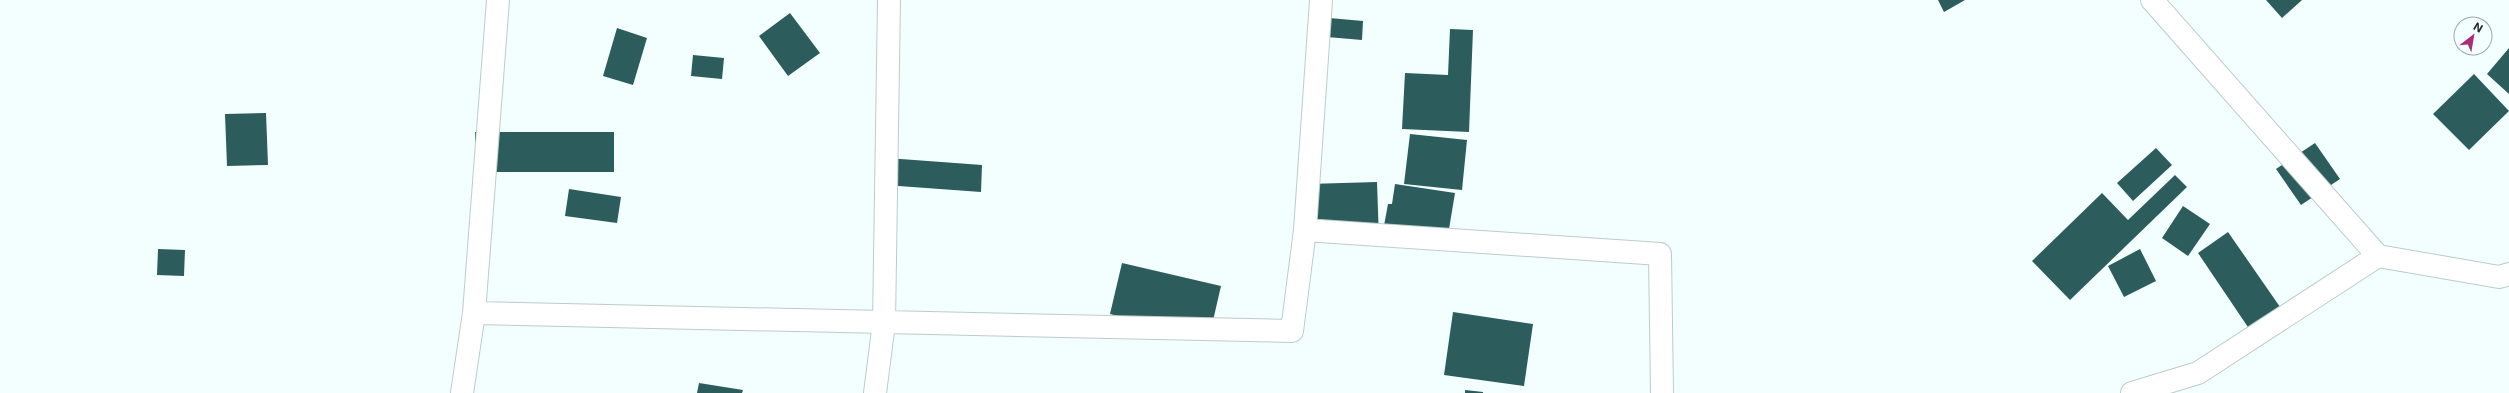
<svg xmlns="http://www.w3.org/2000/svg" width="2509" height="393" viewBox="0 0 2509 393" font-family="Inter,sans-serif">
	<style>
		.building { fill: #2d5c5c }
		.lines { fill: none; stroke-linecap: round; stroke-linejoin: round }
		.street-casing { stroke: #bccccb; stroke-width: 24 }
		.street { stroke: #fff; stroke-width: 22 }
	</style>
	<rect width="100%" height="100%" fill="#f2fffe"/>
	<!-- building -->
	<path class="building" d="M1938,0H1965L1944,12Z
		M2266,0H2302L2282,18Z
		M790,13L820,53L788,76L759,36Z
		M1329,18L1363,21L1362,40L1327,37Z
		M617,28L647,38L633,85L603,76Z
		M1450,29L1473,30L1469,132L1402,129L1405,73L1448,75Z
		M2509,48V94L2487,74Z
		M693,55L724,58L722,79L691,76Z
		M2474,74L2509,111L2469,150L2433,114Z
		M266,113L268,165L227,166L225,114Z
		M475,132H614V172H475Z
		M1410,134L1467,140L1462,190L1404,184Z
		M2315,143L2340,179L2301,205L2276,169Z
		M2156,148L2172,165L2133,201L2117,183Z
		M887,158L982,165L981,192L885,185Z
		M2175,175L2187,187L2070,300L2032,261L2102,193L2128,220Z
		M1377,182L1379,240L1311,242L1308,184Z
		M1395,184L1455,193L1447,241L1383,231L1388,204H1392Z
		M569,189L621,197L617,223L565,216Z
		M2183,206L2210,224L2188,256L2162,238Z
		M2228,232L2287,317L2256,339L2198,253Z
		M158,249L185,250L184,276L157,275Z
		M2140,249L2156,281L2124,297L2108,266Z
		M1122,263L1221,286L1209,338L1110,314Z
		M1453,312L1533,324L1524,386L1444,375Z
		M699,383L743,390L742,393H697Z
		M1465,390L1483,392V393H1465Z"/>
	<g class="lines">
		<!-- street casing -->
		<g class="street-casing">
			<path id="street" d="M2152,0L2378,256L2499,277L2509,274
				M1305,230L1660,254L1662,393
				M474,313L1292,331L1305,230L1321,0
				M462,393L474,313L498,0
				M875,393L884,323L889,0
				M2132,393L2198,373L2378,256"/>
		</g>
		<!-- street -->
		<use href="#street" class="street"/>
	</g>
	<!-- north arrow -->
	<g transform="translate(2473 36) rotate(31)"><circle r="19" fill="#f2fffe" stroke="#9ea8a7"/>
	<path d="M0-3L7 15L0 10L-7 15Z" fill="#aa2c7d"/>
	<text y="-6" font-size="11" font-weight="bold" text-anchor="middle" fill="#202625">N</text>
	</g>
</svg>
